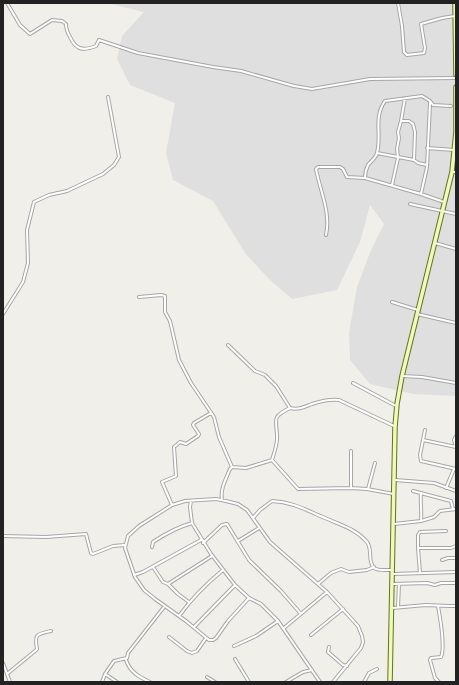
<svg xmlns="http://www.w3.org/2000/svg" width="459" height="685" viewBox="0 0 459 685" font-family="'Archivo Narrow',sans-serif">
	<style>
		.residential { fill: #e0dfdf }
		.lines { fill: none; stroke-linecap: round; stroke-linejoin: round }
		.street-casing { stroke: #a6a6a6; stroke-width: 4 }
		.secondary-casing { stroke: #61760c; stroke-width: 5.5 }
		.street { stroke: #fff; stroke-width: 2 }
		.secondary { stroke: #eff7c2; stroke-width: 3.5 }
	</style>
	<rect width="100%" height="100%" fill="#f1efe9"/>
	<!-- residential -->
	<path class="residential" d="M107,3H456V396L413,394L370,384L350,360L349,333L357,287L371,250L384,224L370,205L360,242L337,290L292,299L269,279L245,253L213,201L173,180L166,153L175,103L130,85L117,59L122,36L144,12Z"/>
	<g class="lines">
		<!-- street casing -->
		<g class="street-casing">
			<path id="street" d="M7,3L20,25L30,34L52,20L62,21L66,24C66,29 67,32 70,37C76,50 83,51 96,46L99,40L138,53L213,67L241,71L294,86L312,89L370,79L456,78
				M398,3L402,26L404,52L407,55L424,53L425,48L421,24L442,18L455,16
				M401,121H409L413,124L415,132L414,160L418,163L427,165
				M427,148L454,150
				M377,153L414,160
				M452,172H456
				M365,178C365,174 366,169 368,165C371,161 376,158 377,153C382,134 373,118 385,101L422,96L430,101L433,105L451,106
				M392,185L398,158L397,149L399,138L398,132L401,121L405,98
				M421,194L427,167L430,103
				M410,204L456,214
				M326,235C331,212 320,191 316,169L318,167H340L343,169L347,177L365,178L421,194L444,202
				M435,243L456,249
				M139,297L161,295L165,296V312L170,321L179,360L191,383L214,417L219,437L232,467
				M392,302L418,310
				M3,314L23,282L28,263L27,230L34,202L49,195L67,191L103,174L114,165L119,157L108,97
				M417,314L456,323
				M228,345L255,371L265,375L276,386L290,408C299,410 304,407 312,404C321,401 330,399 339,400L394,426
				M402,376L422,377L456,383
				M353,383L396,406
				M425,430L420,455L421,461L456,469
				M456,436L454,440L456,447
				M423,440L456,447
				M272,460C274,453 278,443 277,435C276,418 272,417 290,408
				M395,480L434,483L456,491
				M351,488V451
				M446,488L454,469
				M368,489L375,463
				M413,491L451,501L453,509
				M222,500C220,489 226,479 230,469L232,467L246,468L272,460L298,489L351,488L367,489L394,494
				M191,501L190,507L192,523L211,554L235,585L249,598L261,604L278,621L320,682
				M172,505L162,482L176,476L174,447L180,442L186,444L198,436L199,434L193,425L194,423L211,413
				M253,518L260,510L272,501C295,502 309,512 330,520C343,526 357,530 367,542C373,549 367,561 374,568C378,571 387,570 392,570
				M421,521C422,511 420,502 421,493
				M394,524L421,521L434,517L440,511L456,509
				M3,536L46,537L86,534L91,553L93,554L113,546L125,545
				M238,541L259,528
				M203,543L222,525L227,524L249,560L281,591L301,614
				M152,547L153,542C165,534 178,527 192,523
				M418,548V535L420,532L446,531
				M442,560L448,558H456
				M153,567L163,582L168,584L212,556
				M420,573L418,548H451L456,546
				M393,574L456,572
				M134,575L143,572L201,540
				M168,584L178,594L189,602
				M318,584L331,573L341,569L349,572L367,570L374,567
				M393,584L427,583L435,585L441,583H456
				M249,598L228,621L216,638L213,640H209L186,621L155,599L144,590L135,577L125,548L128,536L139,526L172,505L185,501L216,499L226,501L238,504L247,510L270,542L327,592L358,626L362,636L363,642L361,648L333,682
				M438,606C440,617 445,648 441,657L431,658L430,660L435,678L439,682
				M398,607L399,584
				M392,608L426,605L449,606H456
				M179,616C192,598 206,584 223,570
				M194,627L235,585
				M284,628L327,592
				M311,635L343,609
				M169,637L187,651L192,653L197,651L206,638
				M234,646L256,636L278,621
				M329,647L328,652L343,665L347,666
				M235,659L249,682
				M126,660C130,672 139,677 150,682
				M3,663L10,682
				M7,674L35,651L37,649C34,634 37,634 51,631
				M105,674L117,682
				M207,677L215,682
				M102,682L105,674L114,661L127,658L128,653L164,607
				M286,682L303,672L312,670
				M364,682L369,673L377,669"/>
		</g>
		<!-- secondary casing -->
		<g class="secondary-casing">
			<path id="secondary" d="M455,3L456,75
				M390,682L395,427L397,404L402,376L452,172L456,132V87"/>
		</g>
		<!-- street -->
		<use href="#street" class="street"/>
		<!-- secondary -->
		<use href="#secondary" class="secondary"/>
	</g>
	<!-- border -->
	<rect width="459" height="685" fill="none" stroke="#222222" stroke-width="8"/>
</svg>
